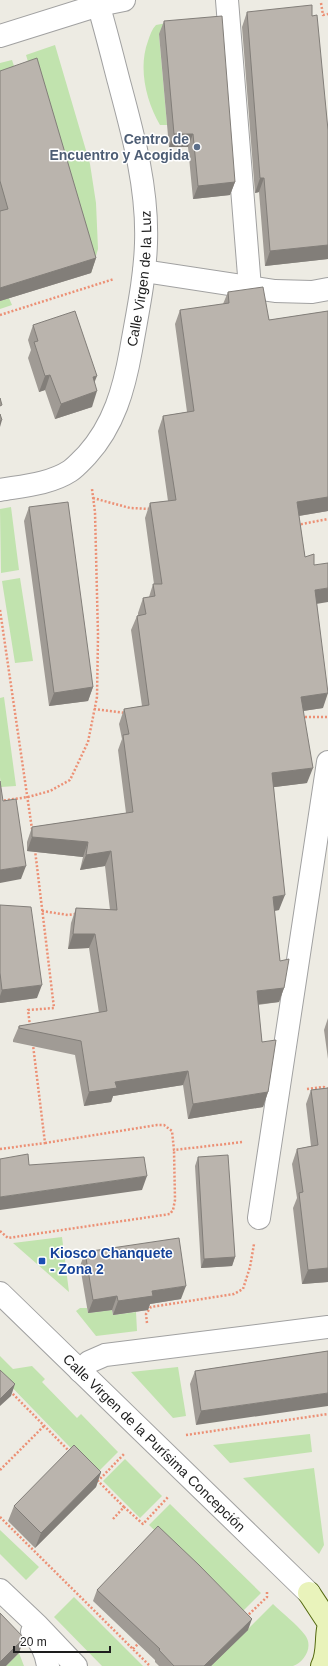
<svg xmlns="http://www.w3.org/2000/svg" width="328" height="1666" viewBox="0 0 328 1666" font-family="Helvetica,sans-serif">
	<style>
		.grass { fill: #c1e3ae }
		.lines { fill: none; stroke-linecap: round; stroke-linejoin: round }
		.minor-casing { stroke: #a1a1a1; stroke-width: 24 }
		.tertiary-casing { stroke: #a1a1a1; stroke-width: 24 }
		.secondary-casing { stroke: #54690f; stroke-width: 24 }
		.path { stroke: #ec9075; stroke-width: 2.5; stroke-dasharray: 2 2; stroke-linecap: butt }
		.minor { stroke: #fff; stroke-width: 22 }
		.tertiary { stroke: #fff; stroke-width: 22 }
		.secondary { stroke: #e9f3bb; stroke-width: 22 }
		.wall { fill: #a09b95 }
		.shaded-wall { fill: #827e79 }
		.building { fill: #bab4ad; stroke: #827e79 }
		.service-dot { fill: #5c6f8a; stroke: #fff; stroke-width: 1.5 }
		.transit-dot { fill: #1a4fb4; stroke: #fff; stroke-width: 1.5 }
		.labels { text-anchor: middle; stroke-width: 3; stroke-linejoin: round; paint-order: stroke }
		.service-label { font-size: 14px; font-weight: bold; fill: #4e5e75; stroke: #fff; text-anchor: end }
		.street-label { font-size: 14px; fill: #1d1d1d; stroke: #fff }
		.transit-label { font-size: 14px; font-weight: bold; fill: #164399; stroke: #fff; text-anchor: start }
	</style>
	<rect width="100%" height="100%" fill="#edebe3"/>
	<!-- grass -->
	<path class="grass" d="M188,19L189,31L159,35L167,125H160C146,101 138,68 148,41C150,35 152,29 156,25Z
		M55,45L90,164L96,203L98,249L91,273L26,55Z
		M12,60L18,78L0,83V63Z
		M9,298L12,305L0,309V301Z
		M11,507L19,570L1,573L0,509Z
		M20,578L33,661L15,663L2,581Z
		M4,697L16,786L1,787L0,777V698Z
		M62,1237L69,1292L13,1243Z
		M80,1308H87L88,1313L112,1310L113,1315L136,1312L137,1331L96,1336L76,1311Z
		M0,1356L13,1369L32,1366L45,1379L42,1382L77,1418L81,1414L118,1452L96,1474L0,1375Z
		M178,1367L186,1416L173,1418L131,1372Z
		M310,1434L312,1452L230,1463L213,1445Z
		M125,1459L162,1496L140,1518L103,1481Z
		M314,1468L324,1545L319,1554L243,1478Z
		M170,1504L261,1593L240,1614L149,1525Z
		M0,1530L39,1567L26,1580L0,1554Z
		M74,1597L143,1666H102L54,1617Z
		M273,1604C283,1614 297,1624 305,1635C314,1647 304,1662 293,1666H211Z
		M19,1653L24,1666H6Z"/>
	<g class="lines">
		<!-- minor casing -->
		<g class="minor-casing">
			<g id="minor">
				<path d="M227,0L250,288"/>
				<path d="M0,36L99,5L124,0"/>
				<path d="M144,271L275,291L312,292L328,289"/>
				<path id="s1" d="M0,490C23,486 50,484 70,471C76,467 82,460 87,455C114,425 124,389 131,350C137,315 145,279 146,243C148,188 133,134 119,82C112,55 105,27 97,0"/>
				<path d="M259,1218L328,762"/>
				<path d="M80,1371L89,1362L105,1355L328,1327"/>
				<path d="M0,1590L38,1626L76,1666"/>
				<path d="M32,1632C41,1642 46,1652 48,1666"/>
			</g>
		</g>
		<!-- tertiary casing -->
		<g class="tertiary-casing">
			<g id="tertiary">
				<path id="s2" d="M0,1293L309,1593"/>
			</g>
		</g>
		<!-- secondary casing -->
		<g class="secondary-casing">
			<path id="secondary" d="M309,1593L328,1622
				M322,1666C328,1655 326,1641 328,1629"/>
		</g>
		<!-- path -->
		<path class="path" d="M321,3L323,15L328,14
			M0,315L114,279
			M93,498L130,508L151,509
			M297,525L328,519
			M0,610L32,829
			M94,709L125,713
			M301,717H328
			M0,801L28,797L50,791L70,780L88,742L97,697L98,635L95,512L92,489
			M42,911L68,915L76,914
			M30,1026L28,1010L54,1008L35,850
			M307,1089L324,1087L328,1089
			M45,1143L157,1125H164L172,1131L174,1150L243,1142
			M0,1149L45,1143L33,1045
			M0,1231L8,1238L170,1214L173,1210L175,1200L174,1150
			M147,1323L146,1314L151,1307L234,1294L243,1289L250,1267L254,1244
			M10,1391L70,1452
			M186,1435L328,1414
			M0,1470L44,1426
			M124,1507L98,1481L125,1453
			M0,1517L150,1666
			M113,1519L124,1507L143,1524L169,1496
			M246,1617L267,1597V1592
			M133,1649L140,1642"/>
		<!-- minor -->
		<use href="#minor" class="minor"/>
		<!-- tertiary -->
		<use href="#tertiary" class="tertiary"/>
		<!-- secondary -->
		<use href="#secondary" class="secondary"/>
	</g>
	<!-- wall -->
	<path class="wall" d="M247,12L312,16L328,130V259L265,266L259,192L255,193L242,27Z
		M164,21L235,182L230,195L193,199L188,147H169L159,34Z
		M0,71L96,258L91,273L0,301Z
		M228,292L269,320L328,311V511L299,516L305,557L317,604L323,708L303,711L307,783L274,787L279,910L274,911L280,961L284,988L279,1002L258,1005L262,1042L268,1092L263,1107L188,1119L183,1085L113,1096L111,1102L84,1106L75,1055L13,1042V1040L19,1026L99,1013L89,948L68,949L71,923L76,908L110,910L105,866L80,870L83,857L27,851V842L32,827L126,813L118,750L122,739L119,724L124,709L142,706L131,630L137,616L138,615V613L143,598L149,597L153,584H154L145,518L150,503L168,501L158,431L163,416L187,412L175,324L180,310L223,304Z
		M33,325L94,382L92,407L55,419L45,390L39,392L28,358L31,350L28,340Z
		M29,507L93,687L88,701L49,706L24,521Z
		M0,905L37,998L0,1003Z
		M328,1018V1059L324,1030Z
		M328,1088V1282L302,1284L293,1208L297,1198L292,1164L297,1149L311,1146L306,1104L311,1090Z
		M198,1157L235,1257L232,1266L201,1268L195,1166Z
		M85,1252L181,1299L150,1304L148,1310L113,1315L112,1310L88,1313L80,1266Z
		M328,1351L196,1425L190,1384L195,1371Z
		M101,1472L96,1487L35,1548L8,1521L14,1506Z
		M97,1590L248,1630L211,1666H159L155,1662V1660L93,1601Z"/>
	<!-- shaded-wall -->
	<path class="shaded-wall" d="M174,134H193L188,147H169Z
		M260,178H264L259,192L255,193Z
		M235,182L230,195L193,199L198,186Z
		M328,245V259L265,266L270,251Z
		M96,258L91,273L0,301V288Z
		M50,375L45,390L39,392L45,376Z
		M97,376L91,391L93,377Z
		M97,391L92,407L55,419L61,404Z
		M2,420L0,427V421Z
		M328,497V511L292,517L297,502Z
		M328,588V602L310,605L315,590Z
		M93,687L88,701L49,706L54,693Z
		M328,693L323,708L296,712L301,697Z
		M313,768L307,783L267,788L272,773Z
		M32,837L88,842L83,857L27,851Z
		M111,851L105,866L80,870L86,855Z
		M26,866L21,879L0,883V870Z
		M285,895L279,910L267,912L273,897Z
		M73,934H95L89,948L68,949Z
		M42,985L37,998L0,1003V996L2,990Z
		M284,988L279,1002L252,1005L257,991Z
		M188,1071L183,1085L113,1096L111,1102L84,1106L89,1092L115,1082Z
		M268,1092L263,1107L188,1119L193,1104Z
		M147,1176L142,1190L0,1210V1197Z
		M235,1257L232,1266L201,1268L204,1259Z
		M328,1268V1282L302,1284L308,1270Z
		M186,1286L181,1299L150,1304L148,1310L113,1315L118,1301L152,1291Z
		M117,1296L112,1310L88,1313L93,1300Z
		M15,1384L11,1396L0,1406V1399Z
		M328,1393V1406L196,1425L201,1411Z
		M101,1472L96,1487L35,1548L41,1533Z
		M252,1619L248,1630L211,1666H204Z
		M24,1638L19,1653L6,1666H0V1662Z"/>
	<!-- building -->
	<path class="building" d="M312,5V16L317,15L328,130V245L270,251L264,178H260L247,12Z
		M222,16L235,182L198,186L193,134H174L164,21Z
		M37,58L96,258L0,288V211L8,209L0,181V71Z
		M263,287L269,320L328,311V497L297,502L305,557L314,554V565L328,563V588L315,590L328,693L301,697L313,768L272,773L285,895L273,897L280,961L289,959L284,988L257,991L262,1042L276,1040L268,1092L193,1104L188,1071L115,1082L117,1088L89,1092L81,1041L19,1028V1026L107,1011L95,934H73L76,908L117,910L111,851L86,855L88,842L32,837V827L133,812L123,735L129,734L124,709L149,705L137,616L146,614L143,598L155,596L153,584H162L150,503L176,500L163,416L194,411L180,310L229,303L228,292Z
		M75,311L97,376L93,377L97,391L61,404L50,375L45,376L34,342L38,341L33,325Z
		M0,398L2,405L0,406Z
		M0,414L2,420L0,421Z
		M68,502L93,687L54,693L29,507Z
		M0,781L3,801L16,799L26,866L0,870Z
		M0,905L31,907L42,985L2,990L0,973Z
		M328,1088V1268L308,1270L299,1193L303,1192L297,1149L318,1145L311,1090Z
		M28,1154L29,1165L144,1157L147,1176L0,1197V1159Z
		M228,1155L235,1257L204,1259L198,1157Z
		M179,1238L186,1286L152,1291L153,1296L118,1301L117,1296L93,1300L85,1252Z
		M328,1351V1393L201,1411L195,1371Z
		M0,1370L15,1384L0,1399Z
		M74,1445L101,1472L41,1533L14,1506Z
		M158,1526L199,1565L252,1619L204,1666H174L159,1650L160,1649L97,1590Z
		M0,1613L24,1638L0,1662Z"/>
	<!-- markers -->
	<circle class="service-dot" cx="197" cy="147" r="4"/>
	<rect class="transit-dot" x="38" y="1257" width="8" height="8" rx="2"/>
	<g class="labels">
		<!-- service labels -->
		<g class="service-label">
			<text x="189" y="144">Centro de<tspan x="189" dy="16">Encuentro y Acogida</tspan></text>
		</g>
		<!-- street labels -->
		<g class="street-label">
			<text dy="5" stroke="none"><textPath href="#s1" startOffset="284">Calle Virgen de la Luz</textPath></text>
			<text dy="5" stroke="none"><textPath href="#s2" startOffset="215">Calle Virgen de la Purísima Concepción</textPath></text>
		</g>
		<!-- transit labels -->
		<g class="transit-label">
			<text x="50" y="1258">Kiosco Chanquete<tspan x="50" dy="16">- Zona 2</tspan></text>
		</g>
	</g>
	<!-- scale -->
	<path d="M14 1646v6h96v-6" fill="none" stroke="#1d1d1d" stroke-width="2"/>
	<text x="20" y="1646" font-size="12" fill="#1d1d1d" stroke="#ffffff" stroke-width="3" paint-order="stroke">20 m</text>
</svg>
